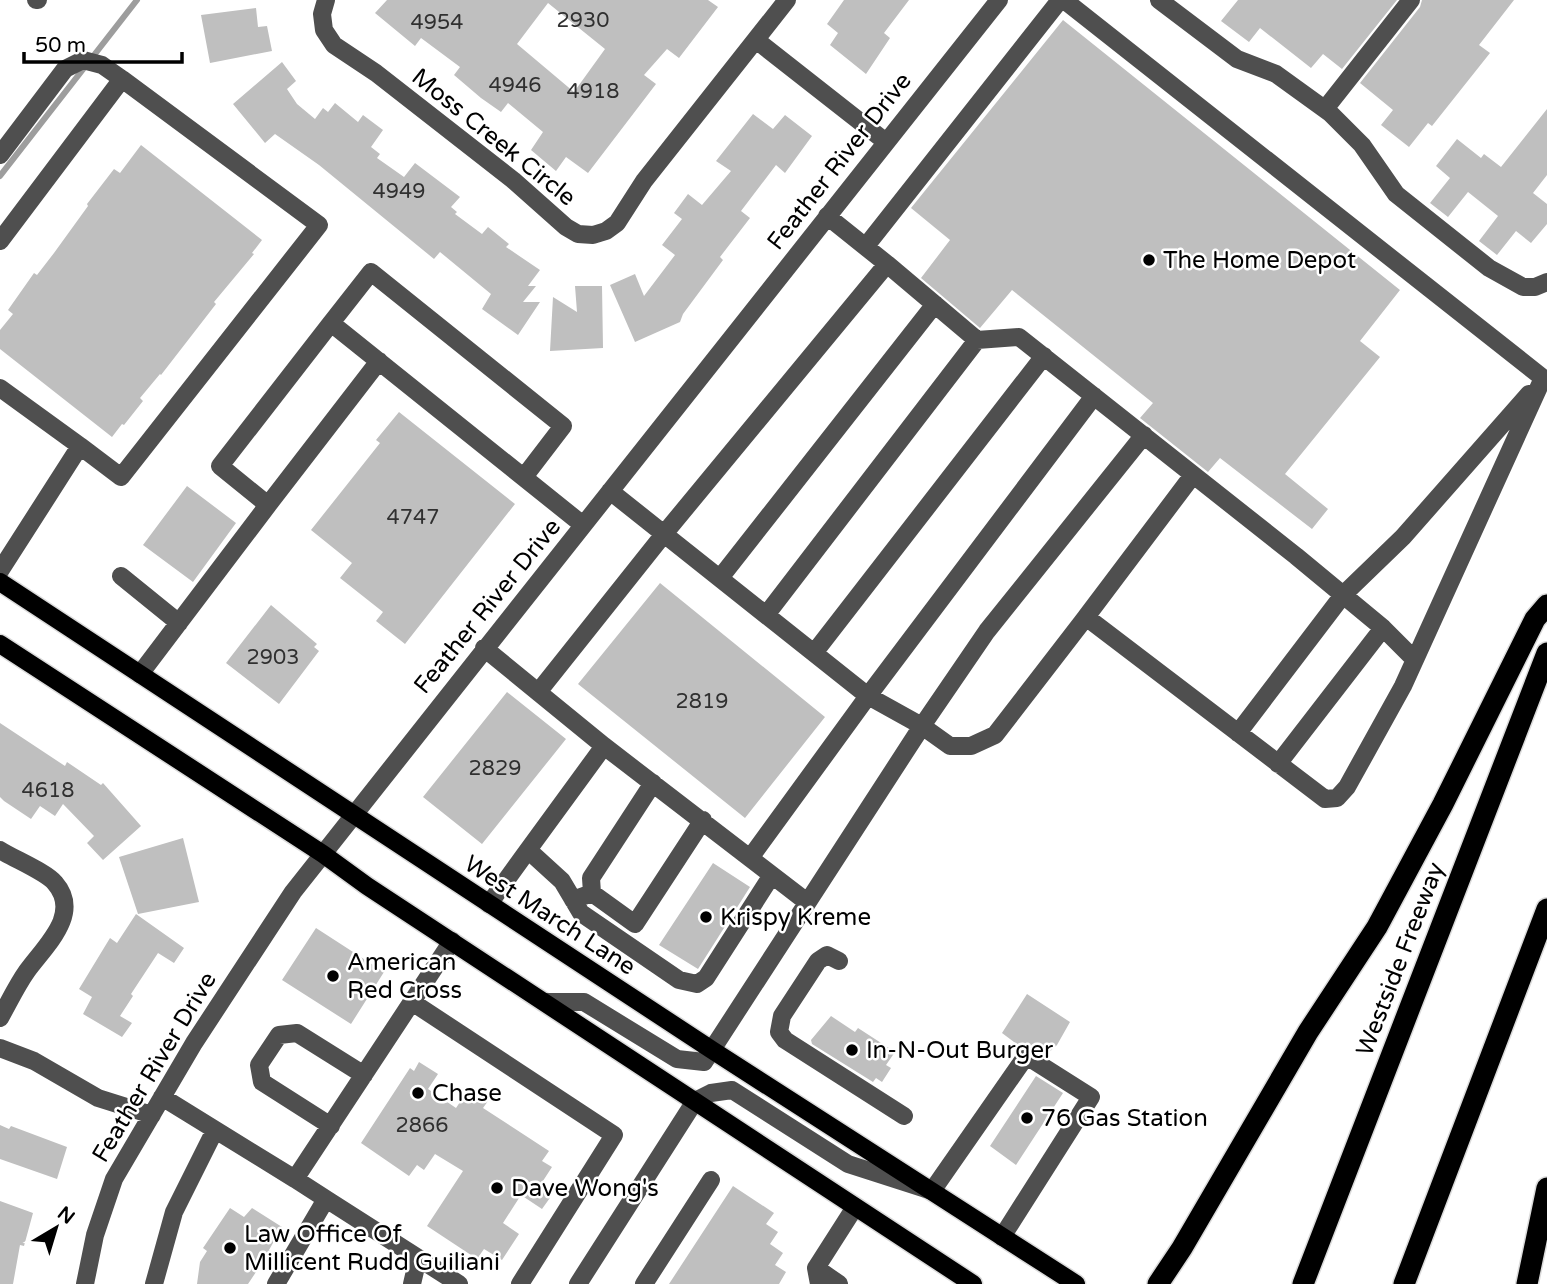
<svg xmlns="http://www.w3.org/2000/svg" width="1547" height="1284" viewBox="0 0 1547 1284" font-family="'Varela Round',sans-serif">
	<style>
		.lines { fill: none; stroke-linecap: round; stroke-linejoin: round }
		.stream { stroke: #9d9d9d; stroke-width: 6 }
		.building { fill: #bfbfbf; fill-rule: evenodd }
		.major-casing { stroke: #dbdbdb; stroke-width: 21 }
		.highway-casing { stroke: #dbdbdb; stroke-width: 24 }
		.minor { stroke: #4f4f4f; stroke-width: 18 }
		.major { stroke: #000; stroke-width: 18 }
		.highway { stroke: #000; stroke-width: 21 }
		.poi-dot { fill: #000; stroke: #fff; stroke-width: 2.5 }
		.labels { text-anchor: middle; stroke-width: 5; stroke-linejoin: round; paint-order: stroke }
		.number-label { font-size: 21px; fill: #303030 }
		.street-label { font-size: 24px; fill: #000; stroke: #fff }
		.poi-label { font-size: 24px; fill: #000; stroke: #fff; text-anchor: start }
	</style>
	<rect width="100%" height="100%" fill="#fff"/>
	<g class="lines">
		<!-- stream -->
		<path class="stream" d="M0,176L137,0"/>
	</g>
	<!-- building -->
	<path class="building" d="M387,0H708L718,7L679,58L667,49L644,75L656,84L588,173L566,157L556,171L531,150L543,132L508,103L501,112L481,98L454,75L460,67L421,38L415,46L375,13ZM548,3L605,49L574,92L517,44Z
		M844,0H909L884,33L890,38L866,74L830,45L838,33L827,24Z
		M1238,0H1397L1342,69L1323,54L1311,68L1260,28L1249,42L1221,21Z
		M1422,0H1514L1479,45L1490,53L1432,126L1428,123L1409,147L1381,125L1393,110L1360,83L1420,7Z
		M256,8L258,27L267,26L272,51L210,63L201,15Z
		M1063,20L1400,290L1360,341L1380,357L1285,474L1328,509L1312,529L1220,458L1208,472L1140,418L1153,403L1012,290L980,328L921,278L950,240L911,208Z
		M282,62L296,81L287,89L297,104L315,119L323,108L328,112L335,103L358,122L363,115L383,130L371,147L380,154L377,158L404,177L415,163L460,197L451,207L457,212L455,214L482,234L488,227L509,244L506,247L540,270L528,286H536L523,302H540L518,335L482,309L491,294L440,252L434,259L319,165L275,134L265,143L233,104Z
		M1547,109V175L1533,193L1547,204V224L1531,243L1516,231L1497,255L1479,241L1498,216L1468,192L1448,217L1430,203L1450,178L1436,166L1457,139L1481,158L1484,154L1501,167Z
		M753,114L773,129L785,115L812,136L785,173L776,165L741,211L750,218L720,257L723,260L683,314L680,322L635,342L610,285L635,274L644,296L675,255L662,245L682,219L674,213L688,194L702,205L731,171L716,161Z
		M141,145L262,240L252,253L254,254L214,302L216,304L161,375L160,374L140,398L143,401L124,425L122,424L112,437L0,349V330L13,314L8,310L34,273L37,275L54,253L88,206L87,204L114,169L120,173Z
		M575,286H602L603,348L550,351L553,297L577,312Z
		M399,412L515,504L405,644L376,621L383,612L340,578L352,563L311,530L380,443L376,440Z
		M187,486L236,523L193,582L143,545Z
		M660,583L825,717L745,818L578,684Z
		M271,605L317,644L314,647L319,651L279,704L226,663Z
		M507,692L566,739L482,844L423,797Z
		M0,723L65,766L67,762L101,785L103,783L141,826L103,860L87,843L94,836L63,804L55,816L40,806L31,819L4,801L0,797Z
		M183,838L199,902L138,914L119,857Z
		M713,863L750,887L698,969L659,945Z
		M136,914L184,948L174,963L158,953L131,994L133,996L120,1016L132,1023L122,1037L83,1014L92,997L79,989L110,938L117,943Z
		M316,928L384,972L351,1024L282,980Z
		M1027,994L1070,1022L1057,1045L1046,1055L1036,1049L1022,1048L1002,1033Z
		M831,1016L855,1032L858,1028L895,1052L886,1065L891,1068L882,1082L876,1078L873,1082L812,1044L811,1040Z
		M419,1062L438,1074L428,1089L456,1108L468,1090L488,1101L483,1108L549,1151L542,1161L552,1167L539,1187L552,1195L542,1209L521,1195L503,1223L519,1234L502,1260L484,1249L477,1259L427,1226L463,1171L435,1154L424,1170L417,1165L409,1176L361,1143L410,1068L414,1071Z
		M1036,1076L1063,1093L1016,1165L990,1146Z
		M0,1125L9,1129L11,1126L67,1147L57,1179L0,1159Z
		M733,1186L774,1213L766,1224L778,1232L770,1244L783,1253L775,1265L786,1272L779,1284H669Z
		M0,1201L33,1213L24,1246L20,1245L13,1284H0Z
		M230,1208L244,1217L252,1208L282,1227L269,1250L270,1251L248,1284H197L200,1262L207,1251L203,1248Z"/>
	<g class="lines">
		<!-- major casing -->
		<g class="major-casing">
			<path id="major" d="M0,582L712,1050L1076,1284
				M0,644L323,854L367,886L973,1284"/>
		</g>
		<!-- highway casing -->
		<g class="highway-casing">
			<path id="highway" d="M1158,1284L1182,1248L1308,1032L1377,927L1443,804L1535,619L1547,605
				M1303,1284L1547,653
				M1404,1284L1547,909
				M1527,1284L1547,1188"/>
		</g>
		<!-- minor -->
		<path class="minor" d="M36,0H38
			M326,0L322,14L324,30L334,45L376,73L513,180L566,227L578,234L593,235L606,231L617,223L644,181L787,0
			M1159,0L1237,59L1276,74L1330,113L1362,145L1396,194L1489,268L1523,287H1535L1547,282
			M756,40L886,142
			M1325,109L1411,0
			M0,155L65,69L83,60L102,65L122,79L319,225L121,477L80,446L0,571
			M827,216L887,264L664,534L868,696L1094,396
			M0,241L122,79
			M866,246L1060,0
			M887,264L977,340L1019,337L1296,556L1383,628L1415,660
			M331,323L371,272L563,426L524,477
			M0,388L80,446
			M268,505L379,361
			M121,576L179,623
			M720,578L935,304
			M766,615L977,340
			M1086,617L1193,475
			M484,648L604,746L807,902
			M814,653L1044,356
			M140,674L268,505L220,466L331,323L583,525
			M539,691L664,534L610,491
			M1238,733L1343,595L1403,537L1529,394
			M1278,764L1383,628
			M0,850C14,859 46,872 55,883C82,914 45,946 27,971C17,985 9,1002 0,1018
			M528,850L604,746
			M750,858L868,696L922,726L950,746H971L995,735L1086,617L1325,799L1337,798L1347,787L1403,686L1543,378L1064,0
			M592,893L591,878L653,783
			M573,900L592,893L635,924L703,820
			M489,904L528,850L562,881L581,913L679,980L697,984L706,978L772,875
			M839,961L827,955L818,961L782,1016L779,1032L785,1040L904,1116
			M412,1002L614,1135L520,1284
			M546,1002H584L677,1059L704,1062L922,726L987,631L1144,435
			M0,1048L34,1061L98,1098L152,1115
			M162,1097L295,1179L452,941
			M331,1126L262,1082L259,1065L279,1035L297,1033L364,1075
			M326,1199L459,1284
			M816,1268L839,1284
			M85,1284L95,1235L114,1179L194,1043L293,892L999,0
			M154,1284L174,1212L215,1130
			M276,1284L326,1199L295,1179
			M412,1284L418,1258
			M578,1284L695,1101L711,1093L732,1090L848,1164L932,1191L1024,1059H1031L1091,1097L1002,1237
			M644,1284L711,1180
			M819,1284L816,1268L855,1207"/>
		<!-- major -->
		<use href="#major" class="major"/>
		<!-- highway -->
		<use href="#highway" class="highway"/>
	</g>
	<!-- markers -->
	<g class="poi-dot">
		<circle cx="1149" cy="260" r="7"/>
		<circle cx="706" cy="917" r="7"/>
		<circle cx="333" cy="976" r="7"/>
		<circle cx="852" cy="1050" r="7"/>
		<circle cx="418" cy="1093" r="7"/>
		<circle cx="1027" cy="1118" r="7"/>
		<circle cx="497" cy="1188" r="7"/>
		<circle cx="230" cy="1248" r="7"/>
	</g>
	<g class="labels">
		<!-- number labels -->
		<g class="number-label">
			<text x="583" y="27">2930</text>
			<text x="437" y="29">4954</text>
			<text x="515" y="92">4946</text>
			<text x="593" y="98">4918</text>
			<text x="399" y="198">4949</text>
			<text x="413" y="524">4747</text>
			<text x="273" y="664">2903</text>
			<text x="702" y="708">2819</text>
			<text x="495" y="775">2829</text>
			<text x="48" y="797">4618</text>
			<text x="422" y="1132">2866</text>
		</g>
		<!-- street labels -->
		<g class="street-label">
			<text transform="translate(494 137) rotate(39)" y="8">Moss Creek Circle</text>
			<text transform="translate(839 161) rotate(-52)" y="8">Feather River Drive</text>
			<text transform="translate(487 606) rotate(-51)" y="8">Feather River Drive</text>
			<text transform="translate(550 915) rotate(33)" y="8">West March Lane</text>
			<text transform="translate(1400 959) rotate(-69)" y="8">Westside Freeway</text>
			<text transform="translate(154 1067) rotate(-59)" y="8">Feather River Drive</text>
		</g>
		<!-- poi labels -->
		<g class="poi-label">
			<text x="1163" y="268">The Home Depot</text>
			<text x="720" y="925">Krispy Kreme</text>
			<text x="347" y="970">American<tspan x="347" dy="28">Red Cross</tspan></text>
			<text x="866" y="1058">In-N-Out Burger</text>
			<text x="432" y="1101">Chase</text>
			<text x="1041" y="1126">76 Gas Station</text>
			<text x="511" y="1196">Dave Wong's</text>
			<text x="244" y="1242">Law Office Of<tspan x="244" dy="28">Millicent Rudd Guiliani</tspan></text>
		</g>
	</g>
	<!-- north arrow -->
	<g transform="translate(56 1228) rotate(38)" stroke="#ffffff" stroke-width="5" paint-order="stroke">
	<path d="M0-5L12 26L0 18L-12 26Z" fill="#000000"/>
	<text y="-10" font-size="19" font-weight="bold" text-anchor="middle" fill="#000000">N</text>
	</g>
	<!-- scale -->
	<path d="M24 52v10h158v-10" fill="none" stroke="#000000" stroke-width="3.5"/>
	<text x="35" y="52" font-size="21" fill="#000000" stroke="#ffffff" stroke-width="5" paint-order="stroke">50 m</text>
</svg>
